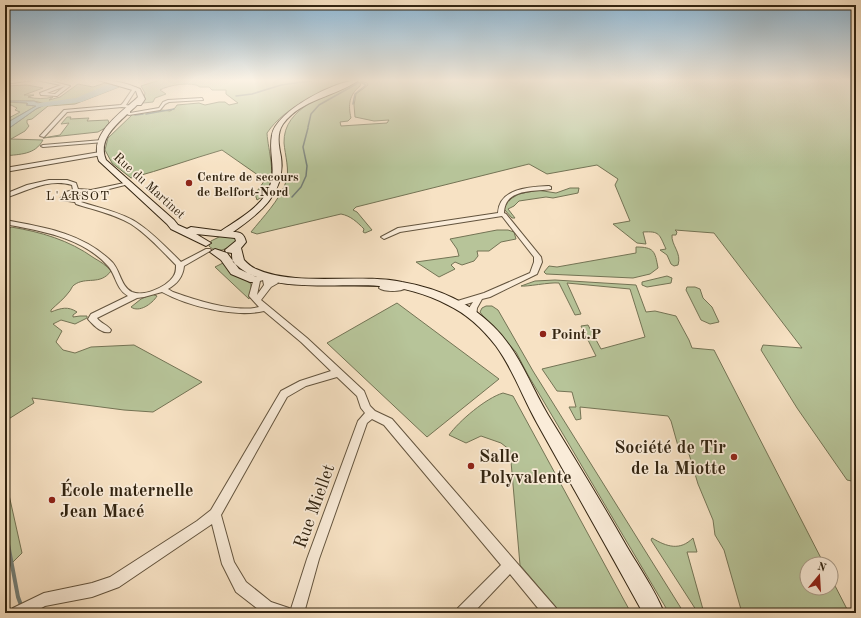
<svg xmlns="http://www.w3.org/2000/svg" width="861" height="618" viewBox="0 0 861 618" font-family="'Old Standard TT',serif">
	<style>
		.green { fill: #b7c499; stroke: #747455 }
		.water { fill: #a0bcbd; stroke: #747f78 }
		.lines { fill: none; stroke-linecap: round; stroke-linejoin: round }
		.stream-far1 { stroke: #747f78; stroke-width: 1.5 }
		.stream { stroke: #747f78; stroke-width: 4 }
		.river { fill: #a0bcbd; fill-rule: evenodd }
		.minor-casing { stroke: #63543e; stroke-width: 2 }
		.secondary-casing { stroke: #322411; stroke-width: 2 }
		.minor { fill: #faecd9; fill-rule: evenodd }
		.secondary { fill: #faecd9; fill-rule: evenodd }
		.poi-dot { fill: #8f2418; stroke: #faecd9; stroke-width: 1.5 }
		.labels { text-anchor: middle; stroke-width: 3.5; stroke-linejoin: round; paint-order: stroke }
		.far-poi-label { font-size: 13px; font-weight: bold; fill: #322411; stroke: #faecd9; text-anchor: start }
		.far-street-label { font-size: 13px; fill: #322411; stroke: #faecd9 }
		.far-neighbourhood-label { font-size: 13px; letter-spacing: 1px; fill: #322411; stroke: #faecd9 }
		.poi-label { font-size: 15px; font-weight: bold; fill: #322411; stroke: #faecd9; text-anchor: start }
		.near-poi-label { font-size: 18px; font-weight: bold; fill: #322411; stroke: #faecd9; text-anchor: start }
		.near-street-label { font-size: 18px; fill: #322411; stroke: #faecd9 }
	</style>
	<rect width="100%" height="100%" fill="#f7e2c4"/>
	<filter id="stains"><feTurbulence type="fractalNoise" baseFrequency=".005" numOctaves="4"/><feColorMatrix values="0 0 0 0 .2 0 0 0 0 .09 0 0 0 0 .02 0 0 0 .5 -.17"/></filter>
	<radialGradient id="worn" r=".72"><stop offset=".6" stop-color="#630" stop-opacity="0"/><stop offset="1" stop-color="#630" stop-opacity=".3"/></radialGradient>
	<!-- green -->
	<path class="green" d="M160,80H351C321,93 286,105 267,133C268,151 277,175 267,192C265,196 260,198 257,200L255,194L265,180L222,150C191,159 161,170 131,178L112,163L105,150L108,138L133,114L162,110L170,111L175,108L177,105L199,103L205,105L219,102H225L229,105L238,103L226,94V90H212L209,87H200C193,81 168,85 160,90L166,94L155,98L153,102L143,103L145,93L141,86Z
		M361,80H856V482L847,480L797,408L761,350L763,345L802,348L714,233L675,230L677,232L676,235H672C671,245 682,253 678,265L674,266L671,264L667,255L660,250L666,249C659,234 660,231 643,232L646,244L637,243L613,224L630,221L615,185L618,179L597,165L547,174L529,164L356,207L353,210L357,212L372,230L365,233L363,232L364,229C357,222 351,216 341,214L257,234L251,232C263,217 279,201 286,182C290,171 285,155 284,143C283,106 329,95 356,82L361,83L360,86C349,95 348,105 351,118L348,121L340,122L341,126L387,123L389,120L374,121L355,117L354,105L356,94L368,85L367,83L360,81Z
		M105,83L119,87L75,104L48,106L32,119L27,120V123L29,126L25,131L11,139L43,140C35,155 20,154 5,156V131L36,109L46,104L34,101H5V93L9,92L5,91V86L27,85L43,88L24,95H34L28,97C36,99 45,99 53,97L49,100L60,97L78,84L93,87Z
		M5,102L27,103V105L36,106L10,121L5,126V120L20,112L15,110L17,108L11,105L5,106Z
		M67,117H71L70,119L89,118L87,121L108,120L109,123L105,128L98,132L43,138L60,135L69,123L61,124Z
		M570,188H579L578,193L553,198L546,197L519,201L514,206L508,209L515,218H512L504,209L507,201L519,194L537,190L556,193Z
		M11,227C41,232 69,240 94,258C101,262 106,265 111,271C100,286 86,276 74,285C72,286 71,290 69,292C64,299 57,304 51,310V312C61,308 68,306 77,312L73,315V317L80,316H87V318L75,324L61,320L53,324L62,331L56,342L63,350L75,353L91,347L134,345L202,382L153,412L124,410L32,398L34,403L7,420L5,423V234Z
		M497,230H508L514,232L516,239L501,242L489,251H477L478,256L474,261L462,265L455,262L451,265L455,269L439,277L416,262L459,256L457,249L450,239Z
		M221,236L236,238V242C228,248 218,255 209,246L211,241Z
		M636,247C654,247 655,251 658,268L650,274L633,278L546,274L544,272L549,266L557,267L636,253Z
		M225,262L251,284V289L249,299L215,267Z
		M667,276L672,278L671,283L647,287L642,285V282Z
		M555,280L636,285L646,312L655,311L676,316L689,340L692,348L714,350L824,564H807V588H831V578L849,613H742L724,550L715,535L713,520L698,484L689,454L678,446L671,421L668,416L580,407L581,419L576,420L569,407H576L572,392L557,391L542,369L596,356L581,326L588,325L601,349L645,337L630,289L567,283L581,314L575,315L559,283C550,282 526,287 521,286L535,281Z
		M687,287H695L700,289L703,298L712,307L719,322L710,324L701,320L686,290Z
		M152,294L157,296C152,304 139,313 131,307L141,299Z
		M397,303L499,379L427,437L327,343Z
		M486,306H492L498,310L533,371L684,613H669L528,375L516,352L483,316L480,312L482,308Z
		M503,393L513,396L631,613H561L520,565L510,450L501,443L481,436L466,443L449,435C459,421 486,398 503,393Z
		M5,477L22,553L9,566L5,564Z
		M652,538C667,547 680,551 693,538L697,552H687L704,613H698L651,540Z"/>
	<!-- water -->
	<path class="water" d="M5,101H34L40,104H47L36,109L5,131V126L10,121L36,106L26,105L28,104L27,103Z"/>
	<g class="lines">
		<!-- stream-far1 -->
		<path class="stream-far1" d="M236,96L252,94L281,85L317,80
			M353,104L355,94L366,85L361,82
			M146,114L174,109
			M135,115L143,114
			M308,127L311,114L319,105L358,83
			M292,197L301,187L306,176L307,166L303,147L308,128"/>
		<!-- stream -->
		<path class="stream" d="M5,528L18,597L24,613"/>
		<!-- river -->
		<path class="river" d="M118,80H126L124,85L81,102L39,107L35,105L39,103L76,98Z"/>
		<!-- minor casing -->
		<g class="minor-casing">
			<path id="minor" d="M18,80H33L5,84V82Z
				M36,80H46L70,86L57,96L41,95L40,93L61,85ZM65,86L55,94L47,93Z
				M134,87L137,88L126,105L131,106V108L122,107L67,112L44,137L40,136L64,110L121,105L123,103Z
				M202,98L203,100L169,102L165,104L160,110L129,115L125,113L128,109L130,110V113L159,108L163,102L168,100Z
				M102,140H104V142L43,147L41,146L43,145Z
				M100,152L103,154L102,155L5,172V168Z
				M49,180H67L76,183L78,189L91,190L129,182V184L93,193L81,202C99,208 120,212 136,222C153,233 167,248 181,262L206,249H210L211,250L210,251L184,266C183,277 177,284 168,289L173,292C195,300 236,313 259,307L249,296L254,278L264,274H267L271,281H277L278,283L271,287L261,300L307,338L364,391L370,406L375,411L392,419L556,608L558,613H542L510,574L473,613H456L458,608L501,565L384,425L372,419L367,423L319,559L304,613H263L236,592L222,564L212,524L119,587L92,597L45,606L32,613H11L13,608L44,593L92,583L110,577L197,521L211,510L281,391L300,381L331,371L301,342L264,311C235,318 187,306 162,292L144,297L137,298L97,318C100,323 108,325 111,330L110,332C102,334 93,325 88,319L91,314L128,296C116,289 116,275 108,266C82,237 41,231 5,224V220C43,227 83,233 112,262C120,270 121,287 132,292C144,297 166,287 173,277C176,273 176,270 176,265C162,251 148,235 131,224C114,214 94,210 76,204L75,202L61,200L60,199L66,192L73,190L72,185C48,178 27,191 5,198V194L27,185ZM80,192L87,193L77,198H67L70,194ZM263,280L264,285L257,295L260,281ZM337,377L357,396L361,408L365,413L358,421L307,559L290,612L289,608L271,602L246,582L234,562L221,515L287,397L306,386Z
				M549,186L551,187V189C533,192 505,188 504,213L506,214L541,257L542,262L537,274L490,297L482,299L477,308L476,317L473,318L469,315V308L473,302L457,307L453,304L454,302L484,293L530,273L534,262V257L502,216L400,232L384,239L381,237L398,228L498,213C499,188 530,187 549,186Z
				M380,286H402L406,288C401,292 384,292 379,288Z"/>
		</g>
		<!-- secondary casing -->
		<g class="secondary-casing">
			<path id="secondary" d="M98,80C113,80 127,83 140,89L145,99L141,105H137C122,120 96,137 106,160L174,220L178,225L187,229L191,227L221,231C237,220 256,210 266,194C279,173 268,156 272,135C276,111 336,80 359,80C335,97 301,99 283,124C276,134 279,147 281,157C286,193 260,213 233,232C241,232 244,234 246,242L241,248L244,260C247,263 251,267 256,269C296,287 358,273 402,282C436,288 468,301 493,326C519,351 530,385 548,415C575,459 602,503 627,547C640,569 655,590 664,613H643C608,549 572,486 537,423C523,398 513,369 496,346C483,329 467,314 448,305C427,294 403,287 379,286C340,283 272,293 240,268C238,266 235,264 233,262C232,259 232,255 232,253L226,252L225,250L236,241L235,238L196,234L211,243L206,246L171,229L167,224L99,161C88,134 121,113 138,97L136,91Z
				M215,249L227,253L239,269L258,278L260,280L258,282H250L231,274L221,260L210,252Z"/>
		</g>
		<!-- minor -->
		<use href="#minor" class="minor"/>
		<!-- secondary -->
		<use href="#secondary" class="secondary"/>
	</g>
	<!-- sky -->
	<linearGradient id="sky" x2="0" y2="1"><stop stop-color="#8bb7d7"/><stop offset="0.48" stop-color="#fbf2e4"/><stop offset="1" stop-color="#fbf2e4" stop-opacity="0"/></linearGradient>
	<rect width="861" height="167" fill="url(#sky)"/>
	<!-- markers -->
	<g class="poi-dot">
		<circle cx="189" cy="183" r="4"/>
		<circle cx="543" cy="334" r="4"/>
		<circle cx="734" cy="457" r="4"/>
		<circle cx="471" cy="466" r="4"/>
		<circle cx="52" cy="500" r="4"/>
	</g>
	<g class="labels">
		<!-- far-poi labels -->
		<g class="far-poi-label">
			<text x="197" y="181">Centre de secours<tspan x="197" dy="15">de Belfort-Nord</tspan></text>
		</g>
		<!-- far-street labels -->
		<g class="far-street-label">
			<text transform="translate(150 185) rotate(42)" y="5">Rue du Martinet</text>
		</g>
		<!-- far-neighbourhood labels -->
		<g class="far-neighbourhood-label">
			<text x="78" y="200">L'ARSOT</text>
		</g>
		<!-- poi labels -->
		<g class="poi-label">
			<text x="551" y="339">Point.P</text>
		</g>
		<!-- near-poi labels -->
		<g class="near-poi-label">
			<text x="726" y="453" text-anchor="end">Société de Tir<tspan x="726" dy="21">de la Miotte</tspan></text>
			<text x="479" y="462">Salle<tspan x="479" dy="21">Polyvalente</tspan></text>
			<text x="60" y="496">École maternelle<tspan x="60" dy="21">Jean Macé</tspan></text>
		</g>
		<!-- near-street labels -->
		<g class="near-street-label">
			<text transform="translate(314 506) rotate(-70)" y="6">Rue Miellet</text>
		</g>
	</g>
	<!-- margin -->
	<rect width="861" height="618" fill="none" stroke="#f7e2c4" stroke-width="20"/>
	<rect x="6" y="6" width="849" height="606" fill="none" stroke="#322411" stroke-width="2"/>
	<rect x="10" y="10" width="841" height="598" fill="none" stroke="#322411"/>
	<!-- north arrow -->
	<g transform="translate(819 576) rotate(18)"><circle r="19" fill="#faecd9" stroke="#aa9c89"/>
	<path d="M0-3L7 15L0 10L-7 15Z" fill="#8f2418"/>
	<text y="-6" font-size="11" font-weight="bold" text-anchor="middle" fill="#322411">N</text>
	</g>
	<rect width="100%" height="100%" filter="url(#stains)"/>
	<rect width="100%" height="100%" fill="url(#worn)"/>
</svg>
